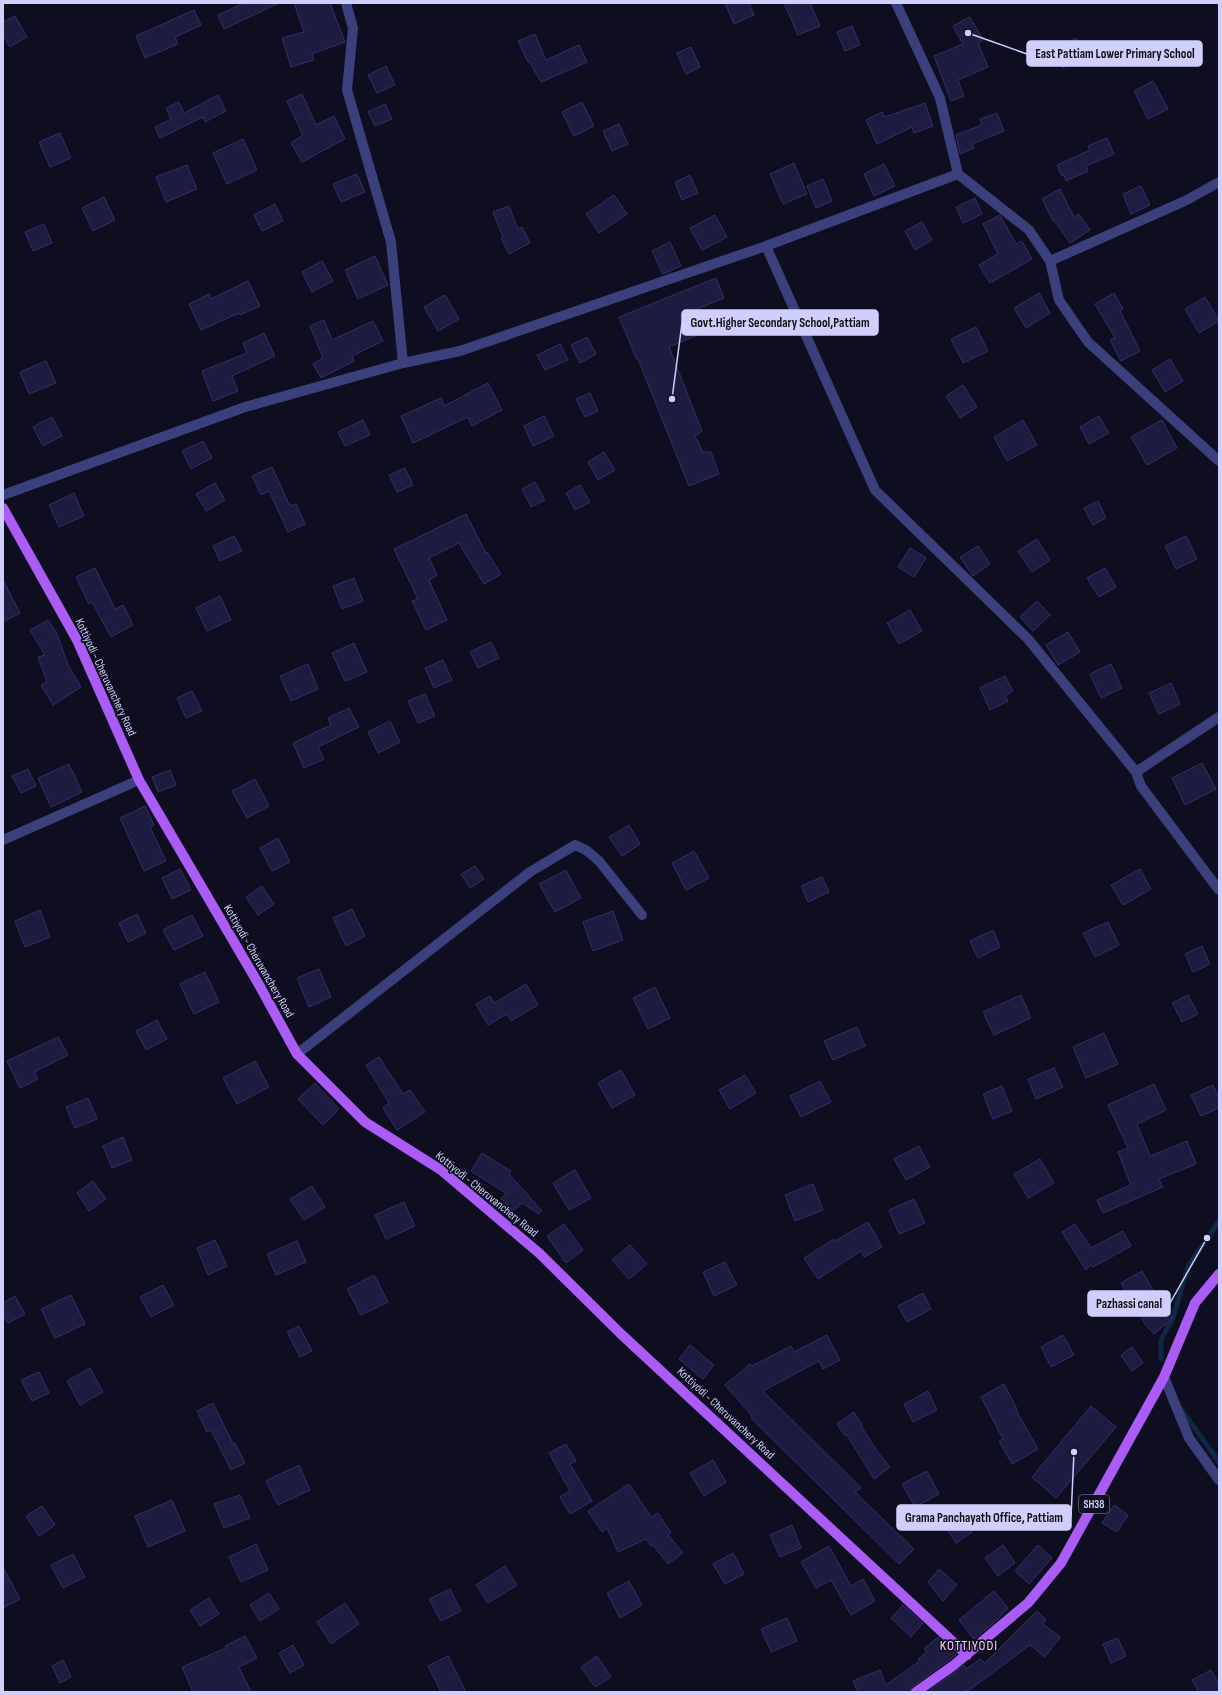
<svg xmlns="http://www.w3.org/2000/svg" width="1222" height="1695" viewBox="0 0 1222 1695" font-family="'Sofia Sans Condensed',sans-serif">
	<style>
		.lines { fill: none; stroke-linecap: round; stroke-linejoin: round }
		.stream { stroke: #0e2944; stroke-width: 5 }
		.building { fill: #1e1b40; stroke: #332e6b }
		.minor { stroke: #3b407d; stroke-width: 10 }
		.major { stroke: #ab5cf7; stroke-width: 10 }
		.labels { text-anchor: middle; stroke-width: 3.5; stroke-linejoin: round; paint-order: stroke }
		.shield { fill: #0f0e20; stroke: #9595bb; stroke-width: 1 }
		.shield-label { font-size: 11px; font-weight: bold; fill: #cfcffd }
		.street-label { font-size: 12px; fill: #cfcffd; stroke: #0f0e20 }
		.quarter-label { font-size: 14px; letter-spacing: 1px; fill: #fdd1f2; stroke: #0f0e20 }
		.leader { fill: none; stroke: #cfcffd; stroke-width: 1.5 }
		.callout-dot { fill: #cfcffd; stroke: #0f0e20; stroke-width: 1.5 }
		.callout { fill: #cfcffd; stroke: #cfcffd; stroke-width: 1.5 }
		.callout-label { font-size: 13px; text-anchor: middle; font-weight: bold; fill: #111 }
	</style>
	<rect width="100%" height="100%" fill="#0f0e20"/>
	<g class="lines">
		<!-- stream -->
		<path class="stream" d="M1161,1359V1340L1173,1318L1188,1267L1219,1221
			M1181,1409L1219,1462"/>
	</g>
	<!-- building -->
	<path class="building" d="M244,3H279L224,29L218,15Z
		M294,3H330L345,42L312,54L314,60L291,67L282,38L304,32Z
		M725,3H749L754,15L734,24Z
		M784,3H810L820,26L798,35Z
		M194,10L201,25L175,37L178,44L145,58L136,36Z
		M15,16L27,37L10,47L3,35V22Z
		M970,17L983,40L978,43L988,67L958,80L964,96L951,101L934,56L963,44L953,26Z
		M852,26L860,45L845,51L837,32Z
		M535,34L546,60L579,45L587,62L541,82L529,61L528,62L518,41Z
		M1076,38L1085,55L1063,68L1054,50Z
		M691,47L700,67L686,74L677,53Z
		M386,66L395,85L377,93L368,75Z
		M1153,81L1168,109L1148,119L1134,91Z
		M302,94L316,125L334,116L345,139L302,162L291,143L303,135L287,101Z
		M218,95L226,111L205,122L203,117L160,138L155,127L171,119L166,108L179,102L184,113Z
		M582,102L594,126L574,136L562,112Z
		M925,103L933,126L914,133L912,127L877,144L866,120L882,112L885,117Z
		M385,104L392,119L375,126L368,112Z
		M997,113L1004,131L972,144L974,148L960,154L956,135L982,125L980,119Z
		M619,124L628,144L612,151L603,131Z
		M60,133L71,158L50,167L39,142Z
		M1107,138L1114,154L1086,166L1088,171L1066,181L1064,175L1062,176L1057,165L1090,150L1088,146Z
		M243,139L257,170L227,184L213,153Z
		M794,163L807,194L783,204L770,174Z
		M884,164L895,186L874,196L864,174Z
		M187,165L197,189L166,202L156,177Z
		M357,174L365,192L341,202L333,184Z
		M690,175L698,193L682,200L675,182Z
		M823,179L832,201L816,208L807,186Z
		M1141,186L1150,205L1131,214L1123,194Z
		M1060,189L1074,217L1079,214L1090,230L1070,243L1054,220L1053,221L1042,199Z
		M614,195L627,214L599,233L586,214Z
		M104,197L115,220L93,231L82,208Z
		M975,198L982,214L963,223L956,207Z
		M275,204L283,221L262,231L254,215Z
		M509,206L518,229L522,227L530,243L509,254L501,238L503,237L493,212Z
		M715,215L727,237L702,250L690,228Z
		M1000,215L1016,244L1022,241L1032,259L990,283L979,265L998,254L983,224Z
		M922,222L932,240L915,250L905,231Z
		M44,224L52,243L33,251L25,232Z
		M670,242L681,266L663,274L652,251Z
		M375,256L388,285L358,299L345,270Z
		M322,261L333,281L312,292L302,272Z
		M716,278L724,298L690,312L700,334L669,347L702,431L695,436L703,452H711L719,474L689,486L638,359L637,360L619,317Z
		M248,281L260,306L240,315L239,313L201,330L189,304L209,294L211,299Z
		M1039,293L1050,313L1026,328L1014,308Z
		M1114,293L1123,309L1120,311L1140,351L1121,361L1110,340L1115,338L1095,304Z
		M445,295L459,319L438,331L424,307Z
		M1205,297L1219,321L1199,333L1185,309Z
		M324,320L332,340L373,321L383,341L352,356L354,361L321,378L313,364L323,358L310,326Z
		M976,327L988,351L963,363L951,339Z
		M264,333L275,356L232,376L238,391L213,401L202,371L247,353L243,343Z
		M587,337L596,354L580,363L571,345Z
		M560,344L568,360L545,370L537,355Z
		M1170,359L1183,381L1165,392L1152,370Z
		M46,361L56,383L29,394L20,372Z
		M488,383L502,410L472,426L468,417L413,443L401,416L441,398L444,406Z
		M963,385L977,407L960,418L946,396Z
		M590,393L598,411L585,417L576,399Z
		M544,416L554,436L533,446L524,426Z
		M1099,416L1109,433L1089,444L1080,427Z
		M52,417L62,436L43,446L33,427Z
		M363,420L370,435L345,446L338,432Z
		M1023,420L1037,445L1007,461L994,437Z
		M1162,420L1177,448L1147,465L1131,437Z
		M203,441L212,458L191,469L182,451Z
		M604,452L615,470L598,480L588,462Z
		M272,467L290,506L296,504L305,524L288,532L269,491L261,495L252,476Z
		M405,468L413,485L397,492L389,475Z
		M535,482L545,500L531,507L522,489Z
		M215,483L225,500L206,511L196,494Z
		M580,485L590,502L575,510L566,493Z
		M74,493L84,516L59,527L49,505Z
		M1098,501L1106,518L1093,525L1084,508Z
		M466,514L486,553L487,552L501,574L484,584L459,543L429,558L437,575L429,580L447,620L426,630L412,601L418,599L394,549Z
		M234,536L242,551L220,561L213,546Z
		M1186,536L1197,559L1176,569L1165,546Z
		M1037,539L1050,560L1032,572L1018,551Z
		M978,546L990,564L973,576L960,557Z
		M910,548L926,558L914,577L898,567Z
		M95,568L115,609L123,605L133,625L111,637L92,602L89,604L76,577Z
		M1105,568L1116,587L1099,597L1087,578Z
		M354,578L363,601L342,609L333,586Z
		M3,580L20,613L3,622Z
		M220,596L231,620L207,631L196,608Z
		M1037,601L1050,615L1033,631L1020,617Z
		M910,610L922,631L899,644L887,623Z
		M48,620L57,634L68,665L81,687L53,705L41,685L47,682L38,657L45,655L30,630Z
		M1068,632L1080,652L1058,665L1046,645Z
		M491,642L499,658L478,668L470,652Z
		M354,643L367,672L345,681L332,653Z
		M443,660L452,680L434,688L425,668Z
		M308,664L318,689L291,701L280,676Z
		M1111,664L1122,688L1101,698L1090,674Z
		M1005,676L1013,691L1005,696L1008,701L990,710L980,688Z
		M1171,683L1180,704L1159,714L1149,693Z
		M192,691L202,711L186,718L177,698Z
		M425,694L435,716L418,723L408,701Z
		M349,708L359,727L318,747L324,759L304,768L293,743L331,725L328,718Z
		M390,721L400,742L378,753L368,732Z
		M1202,763L1216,789L1185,805L1172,778Z
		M69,764L82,792L51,807L38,778Z
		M28,769L36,786L21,793L12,776Z
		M170,770L176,785L158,792L152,777Z
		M255,779L269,806L247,818L232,791Z
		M145,806L154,825L150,827L166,861L144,871L120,818Z
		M629,825L640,844L622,856L609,837Z
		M278,838L290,862L272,871L260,848Z
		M694,851L709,878L686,890L672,863Z
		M475,866L484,879L470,888L461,874Z
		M180,869L191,890L172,899L162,878Z
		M1140,869L1151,889L1123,905L1111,885Z
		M566,870L581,898L555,912L539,884Z
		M822,877L829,892L808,902L801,886Z
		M262,886L274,904L258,915L246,897Z
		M352,909L365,936L346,946L333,918Z
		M40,910L50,937L25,947L15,921Z
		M613,911L623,940L593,951L583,922Z
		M137,914L146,933L128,942L119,923Z
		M192,915L203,936L174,950L163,930Z
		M1108,922L1119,945L1095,957L1083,933Z
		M993,930L1000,947L978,958L970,941Z
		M1202,946L1210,964L1193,972L1185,954Z
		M319,969L331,997L309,1007L297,978Z
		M205,972L219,1002L194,1014L180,984Z
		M526,984L538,1005L511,1021L507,1014L488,1025L476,1004L490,996L494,1003Z
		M655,987L670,1018L648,1029L633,998Z
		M1021,995L1031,1018L994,1035L983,1012Z
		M1188,995L1198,1014L1182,1022L1172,1003Z
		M157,1020L167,1039L146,1050L136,1031Z
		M857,1027L865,1046L833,1060L824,1041Z
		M1104,1033L1118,1064L1086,1078L1073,1047Z
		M58,1037L68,1055L34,1072L38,1079L20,1088L7,1061Z
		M379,1057L403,1094L410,1090L425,1112L397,1130L383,1108L389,1103L366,1065Z
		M255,1061L269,1087L237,1104L223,1078Z
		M1054,1068L1063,1087L1036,1099L1028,1079Z
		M621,1070L635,1095L612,1108L598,1083Z
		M745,1075L756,1093L730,1109L719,1090Z
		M820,1081L831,1102L801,1117L790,1096Z
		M315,1083L339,1109L323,1125L298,1099Z
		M1154,1084L1166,1110L1137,1124L1150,1156L1187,1141L1196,1164L1159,1179L1163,1187L1103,1213L1097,1200L1131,1185L1118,1152L1128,1148L1108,1105Z
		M1213,1085L1219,1098V1108L1201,1116L1191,1095Z
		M1002,1086L1012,1111L993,1119L983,1094Z
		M88,1098L97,1119L75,1128L66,1107Z
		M123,1137L132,1160L112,1168L103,1146Z
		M919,1146L930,1167L906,1180L894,1159Z
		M482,1153L511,1171L509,1174L542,1211L539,1214L522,1203L513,1211L501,1198L507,1194L471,1171Z
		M1040,1159L1054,1183L1028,1198L1014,1174Z
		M575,1170L591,1198L569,1210L553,1183Z
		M93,1181L106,1199L89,1211L77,1193Z
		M813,1184L823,1210L795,1221L785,1195Z
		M312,1186L325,1207L304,1220L290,1199Z
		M914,1199L925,1223L899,1234L889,1210Z
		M404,1202L415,1226L386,1239L375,1215Z
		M868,1222L882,1247L864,1257L861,1251L818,1279L804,1258L834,1239L835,1241Z
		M564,1224L583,1250L566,1263L547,1236Z
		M1075,1224L1091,1248L1123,1231L1131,1246L1093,1267L1091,1265L1086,1270L1062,1232Z
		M215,1240L227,1266L208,1275L197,1248Z
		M297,1241L306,1262L276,1275L267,1254Z
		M630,1245L647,1264L629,1279L612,1260Z
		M725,1262L737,1285L714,1296L703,1272Z
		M1142,1271L1155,1294L1153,1295L1173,1318L1154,1334L1145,1324L1121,1283Z
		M374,1275L388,1302L361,1315L347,1289Z
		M163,1285L174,1305L151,1317L140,1297Z
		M923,1293L931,1309L907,1322L898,1306Z
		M71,1295L85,1324L55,1338L41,1309Z
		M15,1296L25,1314L8,1323L3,1315V1303Z
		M299,1326L312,1351L300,1357L287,1332Z
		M827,1335L840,1360L823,1369L819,1361L763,1391L861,1488L855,1492L914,1549L899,1564L751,1418L752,1416L725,1385L750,1364L752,1366L791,1346L794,1352Z
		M1063,1335L1074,1355L1051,1367L1041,1347Z
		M690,1345L714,1365L703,1379L679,1359Z
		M1132,1347L1143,1363L1132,1371L1121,1355Z
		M90,1368L103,1392L80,1405L67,1381Z
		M39,1372L49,1393L32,1401L21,1380Z
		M1004,1384L1017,1409L1016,1410L1038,1449L1012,1464L999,1441L1003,1439L981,1397Z
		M928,1391L937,1410L913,1422L904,1404Z
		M213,1403L233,1444L235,1443L245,1463L231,1470L211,1430L207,1432L197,1411Z
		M1091,1406L1116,1427L1056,1498L1032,1477Z
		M854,1412L862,1425L861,1426L877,1451L890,1467L874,1479L847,1435L845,1436L837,1424Z
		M566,1444L576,1461L570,1464L592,1501L570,1514L560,1497L570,1491L549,1453Z
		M713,1460L726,1482L704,1496L690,1473Z
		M299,1465L310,1490L278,1505L266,1481Z
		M927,1471L939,1494L915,1507L902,1484Z
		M629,1484L651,1517L658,1513L671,1533L668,1535L683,1553L668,1564L653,1545L651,1546L646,1539L618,1552L607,1528L602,1532L588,1511Z
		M240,1495L250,1518L224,1528L214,1504Z
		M172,1500L185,1531L148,1547L135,1516Z
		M1114,1505L1128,1515L1117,1532L1102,1523Z
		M42,1506L55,1525L39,1536L26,1516Z
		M959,1513L972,1532L956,1543L943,1523Z
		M792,1525L801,1548L780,1557L770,1535Z
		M256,1544L268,1570L241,1582L229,1557Z
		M1003,1545L1015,1563L998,1576L985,1558Z
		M1038,1545L1052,1558L1029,1584L1015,1571Z
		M829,1546L851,1586L863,1579L875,1601L851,1615L831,1580L816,1588L801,1562Z
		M733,1553L744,1574L725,1584L713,1564Z
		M73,1554L85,1577L63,1588L51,1565Z
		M505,1566L517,1585L488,1603L476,1585Z
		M3,1567L20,1599L3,1608Z
		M939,1569L957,1585L943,1601L928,1582Z
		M629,1581L642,1605L620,1618L607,1593Z
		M450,1589L461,1611L441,1621L429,1599Z
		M994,1591L1008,1608L996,1621L974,1639L959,1620Z
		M269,1593L279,1609L260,1621L250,1605Z
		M209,1598L219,1614L200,1626L190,1610Z
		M345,1603L359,1624L331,1644L317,1622Z
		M903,1605L923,1623L911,1637L891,1618Z
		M1037,1611L1046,1620L1043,1624L1060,1637L1045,1657L1030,1645L968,1691L967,1690L964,1692H927L964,1665L966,1669L980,1659L985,1663Z
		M787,1618L797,1641L771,1652L761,1629Z
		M245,1636L257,1658L239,1667L251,1692H193L182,1667L226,1648L225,1646Z
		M938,1637L956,1655L912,1687L910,1692H858L853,1681L880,1670L886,1685L920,1661L918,1659L927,1652L924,1649Z
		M1118,1638L1126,1656L1111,1663L1103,1644Z
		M293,1645L304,1665L290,1673L279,1653Z
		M448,1656L466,1692H441L428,1666Z
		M597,1656L611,1677L595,1687L581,1667Z
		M63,1660L71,1677L60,1683L52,1666Z
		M1211,1670L1219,1684V1692H1199L1192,1680Z"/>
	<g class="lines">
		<!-- minor -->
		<path class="minor" d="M346,3L353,28L347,90L391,242L403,363
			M896,3L940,98L958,174L1029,230L1050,261L1059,300L1088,342L1219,461
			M766,246L875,490L1028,639L1136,772L1141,786L1219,890
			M1050,261L1187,200L1219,182
			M3,495L245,407L403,363L460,351L766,246L958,174
			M1136,772L1219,717
			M3,840L139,780
			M297,1054L530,872L575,845L586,850L599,861L642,915
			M1164,1377L1189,1438L1219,1480"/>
		<!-- major -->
		<path class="major" d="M3,508L77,640L139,780L258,983L297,1054L365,1122L441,1170L539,1253L621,1334L967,1655
			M916,1692L954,1665L1028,1603L1061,1563L1164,1377L1195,1303L1219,1274"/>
	</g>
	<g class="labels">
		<!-- shield labels -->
		<rect class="shield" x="1079" y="1495" width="30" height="18" rx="3"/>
		<g class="shield-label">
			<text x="1094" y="1508">SH38</text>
		</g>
		<!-- street labels -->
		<g class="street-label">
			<text transform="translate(106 677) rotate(65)" y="4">Kottiyodi - Cheruvanchery Road</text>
			<text transform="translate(259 961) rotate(60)" y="4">Kottiyodi - Cheruvanchery Road</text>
			<text transform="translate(487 1194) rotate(39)" y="4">Kottiyodi - Cheruvanchery Road</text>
			<text transform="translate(726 1413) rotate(43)" y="4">Kottiyodi - Cheruvanchery Road</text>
		</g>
		<!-- quarter labels -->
		<g class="quarter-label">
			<text x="969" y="1650">KOTTIYODI</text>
		</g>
	</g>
	<!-- callouts -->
	<path class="leader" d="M968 33L1027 54M672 399L682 323M1207 1238L1170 1303M1074 1452L1071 1517"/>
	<g class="callout-dot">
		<circle cx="968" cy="33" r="4"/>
		<circle cx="672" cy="399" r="4"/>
		<circle cx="1207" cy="1238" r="4"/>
		<circle cx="1074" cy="1452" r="4"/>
	</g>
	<g class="callout">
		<rect x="1027" y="41" width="175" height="25" rx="4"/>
		<rect x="682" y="310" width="196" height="25" rx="4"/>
		<rect x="1088" y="1291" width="82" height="25" rx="4"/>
		<rect x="897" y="1505" width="174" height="25" rx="4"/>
	</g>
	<g class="callout-label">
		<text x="1115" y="58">East Pattiam Lower Primary School</text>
		<text x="780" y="327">Govt.Higher Secondary School,Pattiam</text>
		<text x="1129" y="1308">Pazhassi canal</text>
		<text x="984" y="1522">Grama Panchayath Office, Pattiam</text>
	</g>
	<!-- border -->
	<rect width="1222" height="1695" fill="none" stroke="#cfcffd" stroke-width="8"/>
</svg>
